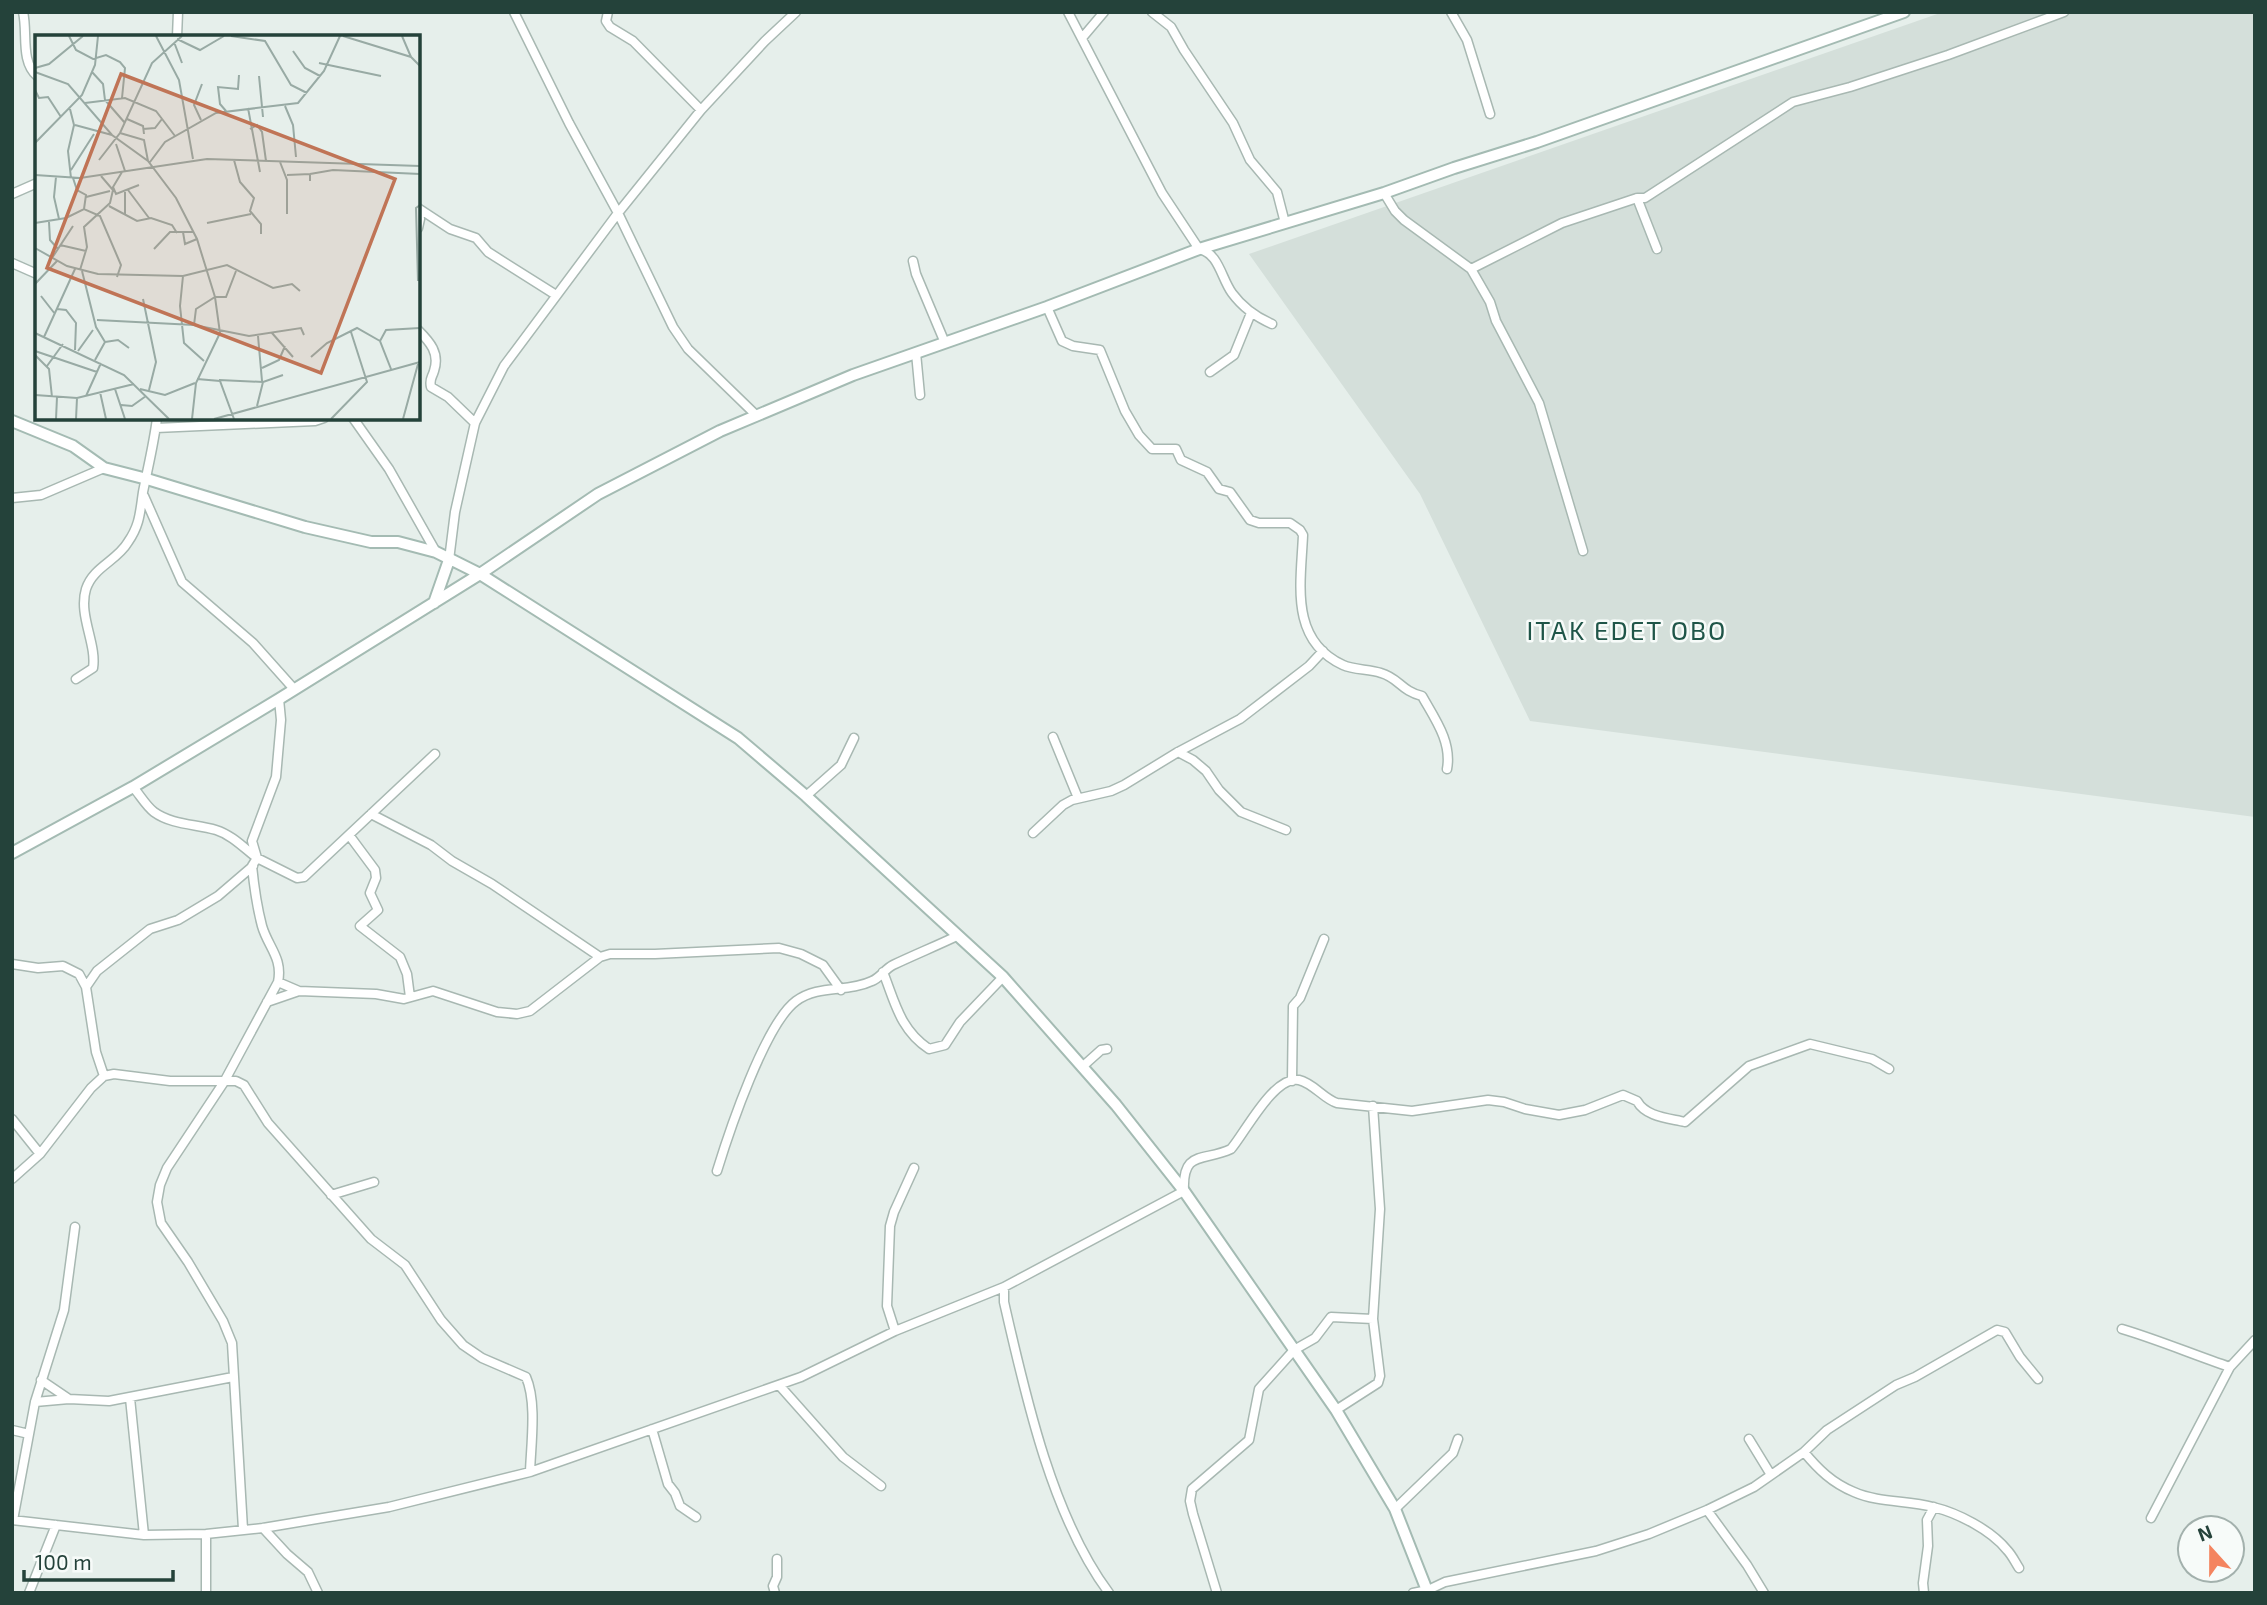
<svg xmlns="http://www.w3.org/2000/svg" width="2267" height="1605" viewBox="0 0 2267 1605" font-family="'Exo 2',sans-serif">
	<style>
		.built { fill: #d4dfda }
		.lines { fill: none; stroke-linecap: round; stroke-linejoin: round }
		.street-casing { stroke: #a8b8b2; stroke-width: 11 }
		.secondary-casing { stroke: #a4bbb3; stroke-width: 14 }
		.street { stroke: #fff; stroke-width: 8 }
		.secondary { stroke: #fff; stroke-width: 10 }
		.labels { text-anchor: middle; stroke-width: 5; stroke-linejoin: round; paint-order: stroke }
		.quarter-label { font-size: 26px; letter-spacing: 2px; fill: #1f5548; stroke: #f7fbf9 }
		.inset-road { fill: none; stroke: #98aaa4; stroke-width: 2 }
		.view { fill: #c07456; fill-opacity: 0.15; stroke: #c07456; stroke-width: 3.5 }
		.inset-edge { fill: none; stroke: #24423a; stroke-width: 3.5 }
	</style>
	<rect width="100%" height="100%" fill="#e6efeb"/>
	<!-- built -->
	<path class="built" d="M1943,12H2255V817L1530,721L1420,494L1249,254Z"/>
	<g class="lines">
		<!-- street casing -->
		<g class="street-casing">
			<path id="street" d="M23,12C28,33 20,61 37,76
				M514,12L569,123L618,213L673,327L688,349L757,416
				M608,12L606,21L610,27L633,41L701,110
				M1068,12L1162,193L1199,249C1219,253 1221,278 1232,293C1243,308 1256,317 1272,324
				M1152,12L1171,27L1184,50L1233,123L1250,160L1277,192L1285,223
				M1451,12L1467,40L1490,114
				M177,37L178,12
				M1082,38L1104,12
				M1384,193L1395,211L1404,220L1471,269L1490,302L1496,321L1539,403L1583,551
				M12,194L37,183
				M1637,198H1645L1793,102L1850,87L1948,55L2064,12
				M418,208L450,229L476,238L488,252L556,295
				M418,228L420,219L418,208
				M913,261L916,274L945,343
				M12,263L37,274
				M1471,269L1562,223L1637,198L1657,249
				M1047,307L1062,341L1073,346L1100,350L1125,411L1139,435L1152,449H1176L1181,460L1207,472L1219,489L1230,492L1250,520L1259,523H1290L1300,530L1303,535C1301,583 1289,640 1343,665C1354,670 1369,669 1381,673C1399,678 1401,691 1422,696C1435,719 1452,742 1447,769
				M418,330C430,342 440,353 434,371C432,378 429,379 431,387L448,397L475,423
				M916,353L920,395
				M1210,372L1234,355L1251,313
				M353,418L389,469L436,552
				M156,428L315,421L324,418
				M144,496L182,582L253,643L294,689
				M12,498L41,495L104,468
				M449,560L455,512L475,423L504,366L618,213L701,110L765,41L796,12
				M76,679L93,668C97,644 78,615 86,589C93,567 117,561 128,542C140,525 140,512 143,492C148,467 154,443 157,418
				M279,699L281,720L276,777L252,841L257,858L297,878L304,877L435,754
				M1053,737L1078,798
				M1178,752L1193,760L1206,771L1219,790L1241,812L1286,830
				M133,787C140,795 146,806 154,812C172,825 196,824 216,830C232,835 244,848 257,858L252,866C254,886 257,907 262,926C268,947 283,958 278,982L224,1082L167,1168L160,1185L157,1202L161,1223L188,1262L223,1321L232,1343L243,1529
				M806,796L841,765L854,738
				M371,814L431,845L452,861L492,884L600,957
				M1033,833L1063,805L1072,800L1111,791L1124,785L1178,752L1240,719L1309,666L1323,651
				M349,835L375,870L376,878L370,893L378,910L360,926L400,957L407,974L410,997
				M12,964L38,968L63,966L79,974L86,987L96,1052L104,1076
				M883,972C895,1002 900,1030 929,1049L945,1045L960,1022L1003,977
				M278,982L299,991L376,994L404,999L433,991L497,1012L517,1014L530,1011L600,957L610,954H655L779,948L801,954L823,965L841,990
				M86,987L97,971L150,929L178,920L218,896L253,866
				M267,1002L299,991
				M1082,1067L1101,1050L1107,1049
				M1292,1081L1293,1006L1300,998L1324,939
				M12,1119L40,1154
				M717,1171C729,1132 765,1024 796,1001C819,984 847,993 872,981C880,978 885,969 893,965C914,955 936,946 957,936
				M12,1179L40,1154L91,1088L104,1076L114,1074L170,1081H236L244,1085L268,1123L371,1239L405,1265L441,1320L463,1345L482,1358L526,1377C537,1402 531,1444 530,1472
				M331,1195L374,1182
				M1004,1287V1302C1025,1394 1052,1517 1109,1593
				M2122,1329C2159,1340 2194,1355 2230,1367
				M895,1331L887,1306L890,1226L894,1212L914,1168
				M41,1380L69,1399
				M779,1385L843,1457L881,1486
				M130,1398L144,1535
				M35,1402L69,1399L109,1401L233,1377
				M1336,1410L1378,1383L1380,1376L1373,1319
				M652,1429L668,1484L675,1493L680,1506L696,1517
				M12,1430L29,1434
				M1749,1439L1771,1475
				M1804,1452C1818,1469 1832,1483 1854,1492C1879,1503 1907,1500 1933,1507C1958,1513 1991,1530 2007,1550C2012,1555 2015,1562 2019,1568
				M1395,1509L1453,1453L1458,1439
				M1707,1510L1747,1565L1764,1593
				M2151,1518L2230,1367L2255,1340
				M12,1520L144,1535L206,1534L263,1528L389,1507L530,1472L801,1377L895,1331L1004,1287L1184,1191C1182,1149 1204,1162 1231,1149C1245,1133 1274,1075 1299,1080C1313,1083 1324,1099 1337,1103L1412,1111L1488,1100L1504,1102L1525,1109L1559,1115L1585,1110L1623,1095L1637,1101C1646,1117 1668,1118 1685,1122L1749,1066L1810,1044L1872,1059L1889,1069
				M13,1520L35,1402L64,1310L75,1227
				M263,1528L287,1554L308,1572L318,1593
				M29,1593L56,1525
				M206,1593V1534
				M775,1593L773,1586L777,1577V1559
				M1217,1593L1193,1514L1190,1501L1192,1489L1249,1440L1259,1389L1294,1350L1315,1338L1331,1317L1373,1319L1380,1209L1373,1106
				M1413,1593L1428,1590L1445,1582L1596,1551L1649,1534L1707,1510L1754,1487L1804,1452L1827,1430L1896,1385L1915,1377L1997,1330L2005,1332L2020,1357L2038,1379
				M1924,1593L1923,1583L1928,1546L1927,1520L1934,1507"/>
		</g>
		<!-- secondary casing -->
		<g class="secondary-casing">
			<path id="secondary" d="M12,421L73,446L104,468L147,479L305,527L371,542H398L436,552L480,574L738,738L806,796L1003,977L1116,1105L1184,1191L1336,1410L1395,1509L1428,1593
				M434,603L449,560
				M12,853L133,787L279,699L480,574L598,494L720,431L853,375L1047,307L1199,249L1384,193L1454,168L1537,142L1904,12"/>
		</g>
		<!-- street -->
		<use href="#street" class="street"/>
		<!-- secondary -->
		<use href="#secondary" class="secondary"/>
	</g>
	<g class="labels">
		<!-- quarter labels -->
		<g class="quarter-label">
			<text x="1627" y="640">ITAK EDET OBO</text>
		</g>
	</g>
	<!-- overview -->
	<g transform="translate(35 35)">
		<rect width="385" height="385" fill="#e6efeb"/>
		<path class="inset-road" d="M34,1L41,15L58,24L71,20L85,27L90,33L87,63M121,1L144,45L158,124M196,1L230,6L256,50L272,58M308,1L376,22L385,31M367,1L376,22M142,4L165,15L189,1M139,7L147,28M258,16L270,33L285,41M284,28L346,41M0,33L14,29L48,1M0,37L33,49L77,100L113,126L141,163L162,204L180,262L185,298L161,348L157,384M57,37L68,49L70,65L90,88M224,41L228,82M0,55L4,63L13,62L26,82M50,68L90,63L121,76L140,101M250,71L258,90L261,122M213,73L225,137M35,74L39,90L33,116L36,143M191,76L185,69L183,52L203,54L204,40M92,84L108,91L109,99M166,85L159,70L167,49M40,90L77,100M108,94L120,93L127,84M215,94L222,90L227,97L231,126M85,98L109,105L113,126M0,108L47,60L60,30L63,1M81,109L90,136M64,125L85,98L117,28L147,1M199,125L205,147L219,163L215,176L226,189V199M115,127L130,107L181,78L263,68L289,36L305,1M245,127L252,145V179M36,135L59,99M87,137L78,152L81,159L104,150M275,139L298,135L385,139M0,140L45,143L172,124L385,131M252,140L275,139V146M21,142L19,162L24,184M38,143L42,155L51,160L49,174M93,155L114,183M51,162L75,156M74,171L102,186L116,183L137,190L142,198M90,179V157M14,187L15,205L23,214M0,188L31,183L49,174L65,181L86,230L82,242M172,188L216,179M148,197L150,209L162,204M25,210L51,216M0,213L32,231L63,239L148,241L192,230L238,253L257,249L265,256M119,214L135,197H159M17,223L38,191M45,235L52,212L49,192L75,168L78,155L66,141M47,236L61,292L70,307L60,325M148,241L145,271L149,308L169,326M383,246L381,173L385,170M0,249L22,226M6,261L20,279M108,264L121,327L114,355M22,274L31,275L41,288L40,315M62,285L159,290L214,301L266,293L269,300M159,290L161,274L180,262H191L201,236M0,298L89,340L134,384M237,298L258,322M223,301L227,346M9,302L40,234M70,307L83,305L94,313M0,316L62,337M43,316L58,295M0,320L14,334L17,362M276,322L292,308L322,293L345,306M12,331L28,309M227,333L244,325L250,311M356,334L345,306L351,295L385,293M162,344L185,346L199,384M184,345L228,347M80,354L90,384M105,354L130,360L160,348M65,357L71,384M0,360L42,363L99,349M51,361L66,328M86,370L97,371L111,361M222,371L228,347L248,340M21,384L22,362M41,384L42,363M179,384L385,327M296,384L332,347L316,297M368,384L383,329"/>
		<path class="view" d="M86,39L360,144L286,338L12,233Z"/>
		<rect width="385" height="385" class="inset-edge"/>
	</g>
	<!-- border -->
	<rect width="2267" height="1605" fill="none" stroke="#24423a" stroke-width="28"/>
	<!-- north arrow -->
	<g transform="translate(2211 1549) rotate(339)"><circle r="33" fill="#f7fbf9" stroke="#a3b1ad" stroke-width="2"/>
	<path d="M0-5L12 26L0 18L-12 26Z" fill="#f4845f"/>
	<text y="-10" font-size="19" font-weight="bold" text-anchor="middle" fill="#24423a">N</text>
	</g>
	<!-- scale -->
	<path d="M24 1570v10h149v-10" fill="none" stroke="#24423a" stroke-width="3.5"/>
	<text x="35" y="1570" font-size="21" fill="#24423a" stroke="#f7fbf9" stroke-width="5" paint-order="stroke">100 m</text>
</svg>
